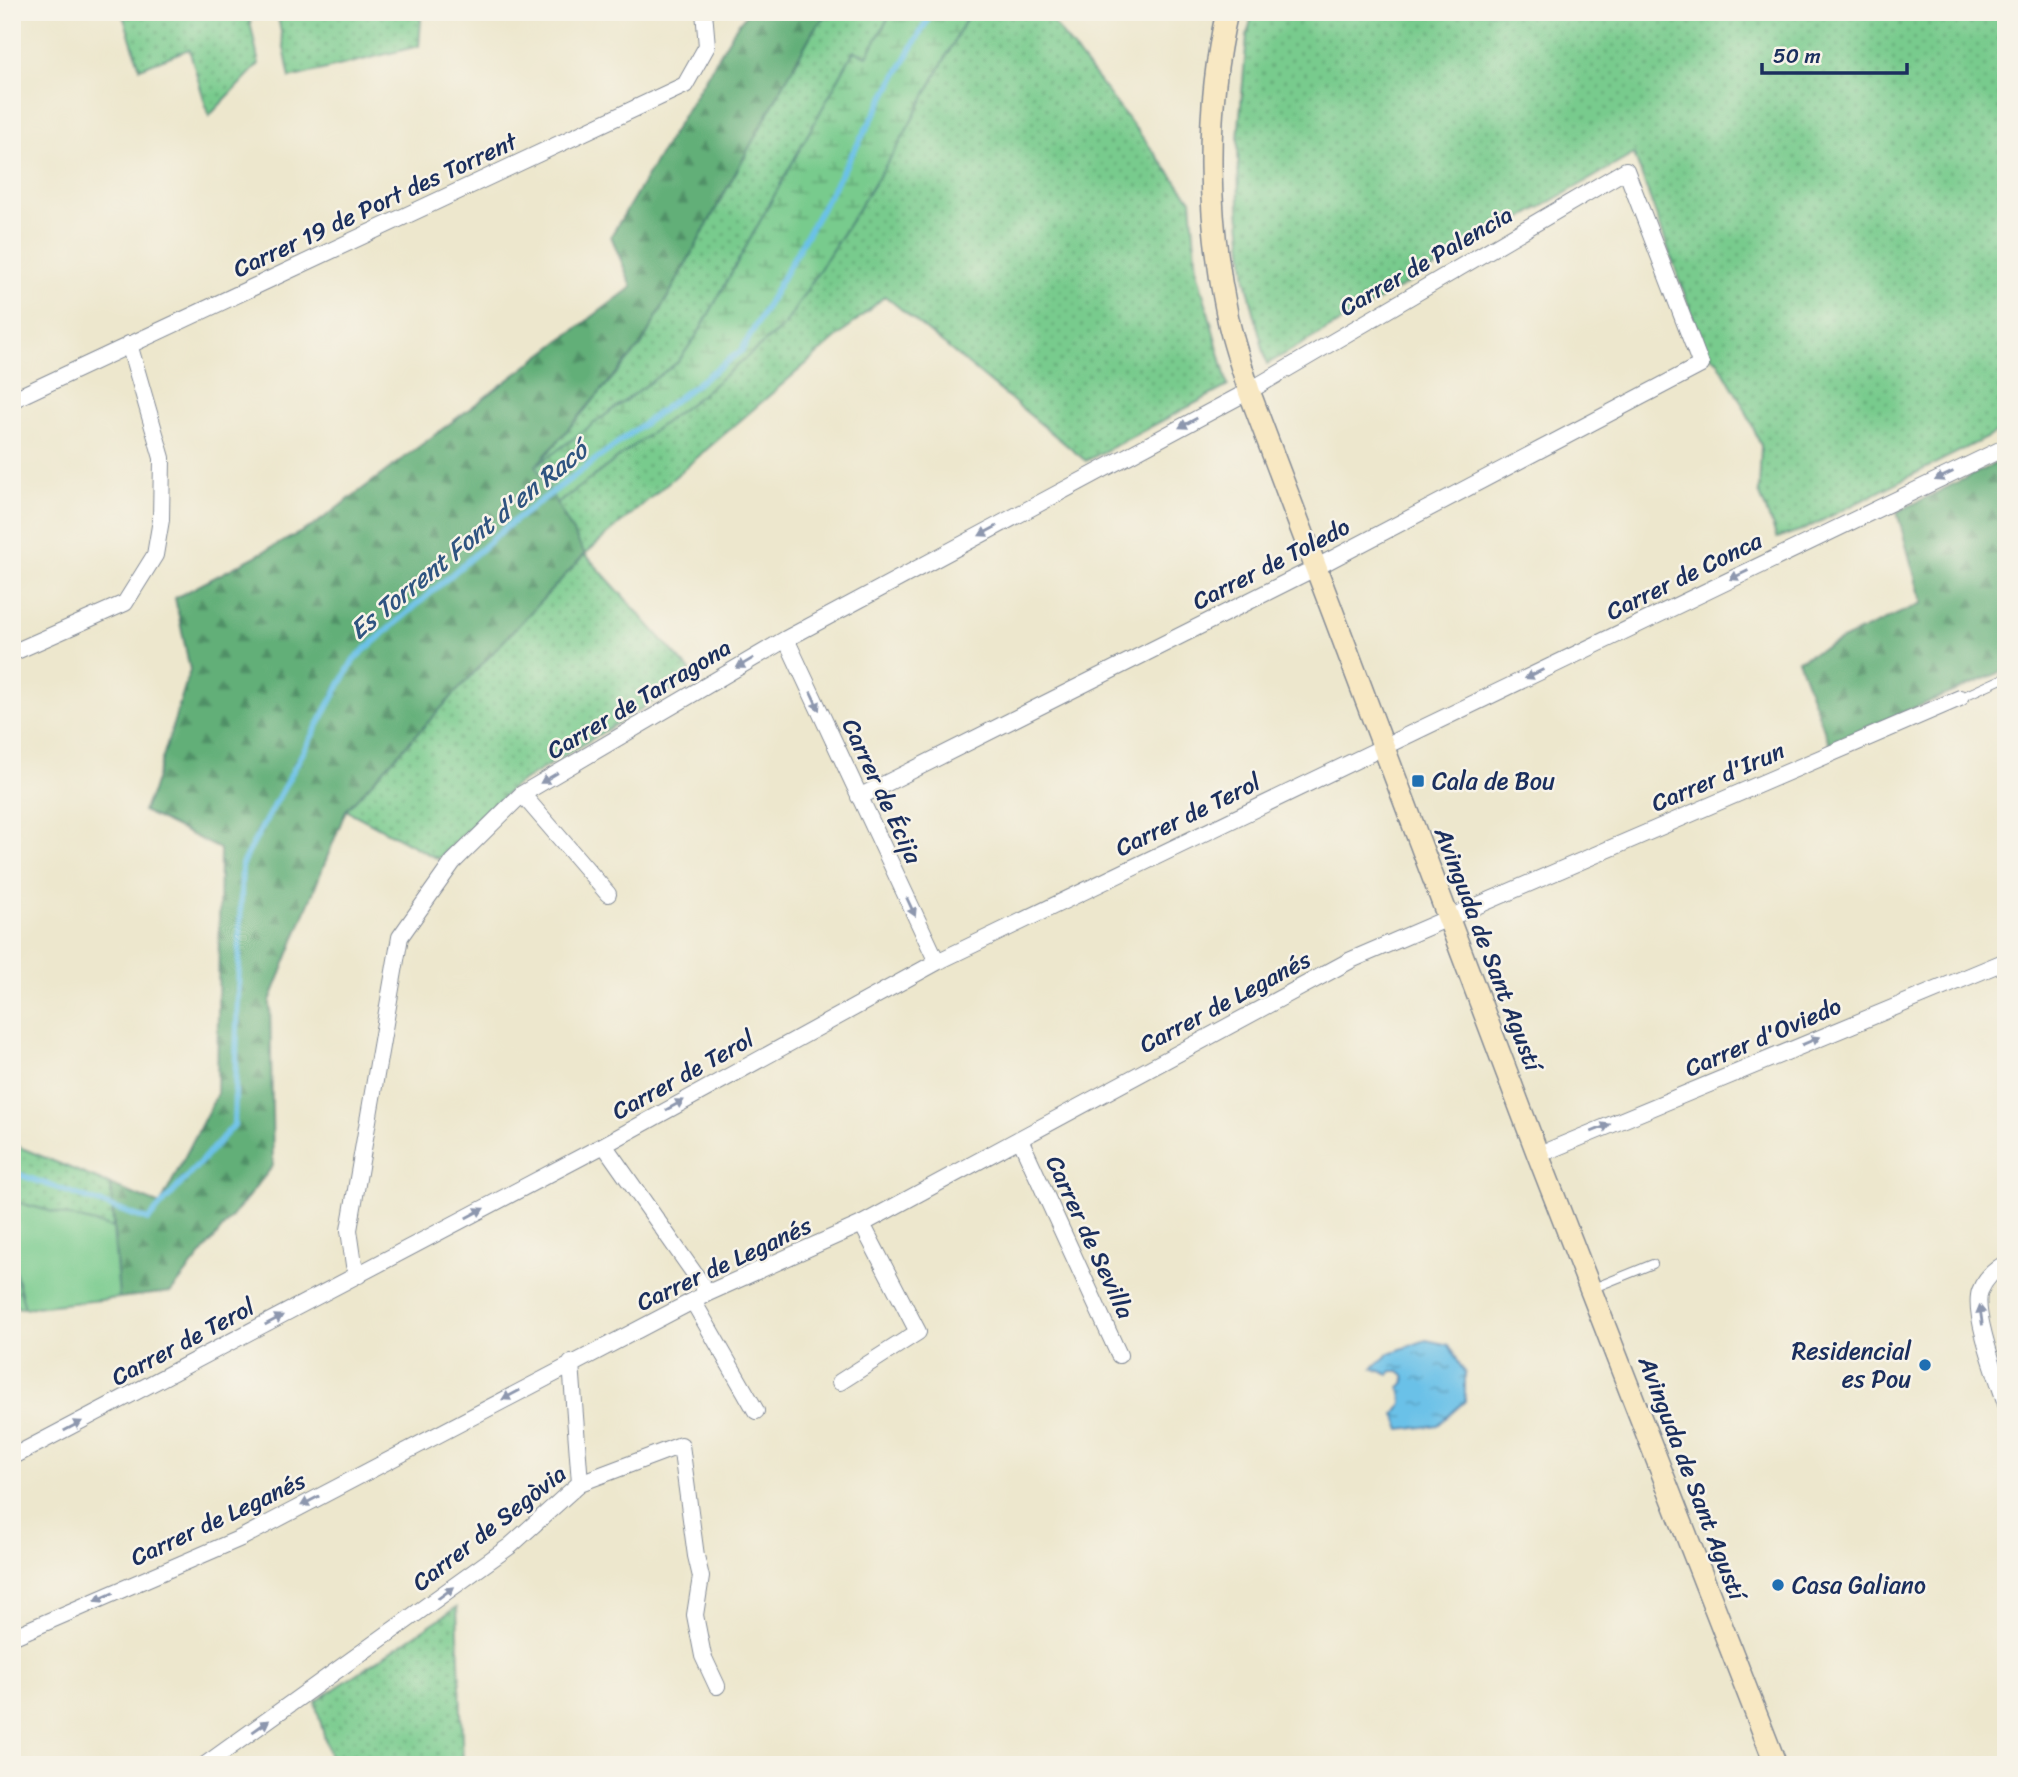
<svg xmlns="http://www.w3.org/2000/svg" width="2018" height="1777" viewBox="0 0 2018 1777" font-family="Sriracha,sans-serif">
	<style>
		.grass { fill: url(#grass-dots); stroke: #4a7d76; stroke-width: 2 }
		.forest { fill: url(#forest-firs); stroke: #3e6f6b; stroke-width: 2 }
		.wetland { fill: url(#wetland-marsh); stroke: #4a7d76; stroke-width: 2 }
		.green { fill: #78cb8d; stroke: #4a7d76; stroke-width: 2 }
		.water { fill: url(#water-ripples); stroke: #4378a3; stroke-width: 2 }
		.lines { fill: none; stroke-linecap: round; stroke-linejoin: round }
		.stream { stroke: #6bc1e8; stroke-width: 6 }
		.lane-casing { stroke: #848b96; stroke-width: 10 }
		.street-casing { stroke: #848b96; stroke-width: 18 }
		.secondary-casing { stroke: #848b96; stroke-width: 24 }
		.lane { stroke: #fff; stroke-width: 8 }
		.street { stroke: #fff; stroke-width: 16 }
		.secondary { stroke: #f8e8c3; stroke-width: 21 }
		.oneway { fill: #8d97ae }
		.poi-dot { fill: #1f6fb2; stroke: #f7f3e8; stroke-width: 2.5 }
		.labels { text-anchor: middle; stroke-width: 5; stroke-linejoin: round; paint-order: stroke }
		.street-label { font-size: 24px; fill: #1b2f5e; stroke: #f7f3e8 }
		.poi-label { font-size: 24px; fill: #1b2f5e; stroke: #f7f3e8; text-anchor: start }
		.water-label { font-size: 26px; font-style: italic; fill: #2f5480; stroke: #f7f3e8 }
	</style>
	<defs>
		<pattern id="grass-dots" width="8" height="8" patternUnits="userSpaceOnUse" patternTransform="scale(1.75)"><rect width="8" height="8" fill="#78cb8d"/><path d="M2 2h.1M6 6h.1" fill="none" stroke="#62a576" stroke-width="1.8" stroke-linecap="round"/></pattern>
		<pattern id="forest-firs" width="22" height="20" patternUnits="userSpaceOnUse" patternTransform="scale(1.75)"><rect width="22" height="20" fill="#62af78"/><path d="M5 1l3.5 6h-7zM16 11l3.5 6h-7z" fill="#508f66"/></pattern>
		<pattern id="wetland-marsh" width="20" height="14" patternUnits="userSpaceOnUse" patternTransform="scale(1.75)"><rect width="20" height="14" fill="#78cb8d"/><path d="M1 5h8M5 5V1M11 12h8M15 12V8" fill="none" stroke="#62a576"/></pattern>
		<pattern id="water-ripples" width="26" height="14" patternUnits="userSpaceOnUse" patternTransform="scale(1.75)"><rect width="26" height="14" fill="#6bc1e8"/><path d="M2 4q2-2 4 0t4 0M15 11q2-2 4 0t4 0" fill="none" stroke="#579dbf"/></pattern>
	</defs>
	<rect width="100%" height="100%" fill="#f7f3e8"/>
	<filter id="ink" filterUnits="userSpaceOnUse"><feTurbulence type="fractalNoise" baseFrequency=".0143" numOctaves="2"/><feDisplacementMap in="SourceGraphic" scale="14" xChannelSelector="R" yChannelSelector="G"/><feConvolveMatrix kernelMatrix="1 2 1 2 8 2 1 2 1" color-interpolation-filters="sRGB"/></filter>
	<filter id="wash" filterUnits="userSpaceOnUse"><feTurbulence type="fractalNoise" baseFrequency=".00686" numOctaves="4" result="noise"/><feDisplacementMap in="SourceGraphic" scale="28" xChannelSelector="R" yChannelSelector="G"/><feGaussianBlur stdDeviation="1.57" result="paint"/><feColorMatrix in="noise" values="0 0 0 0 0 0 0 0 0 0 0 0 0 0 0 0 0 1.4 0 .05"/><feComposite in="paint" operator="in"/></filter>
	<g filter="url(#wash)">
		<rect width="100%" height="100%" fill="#ede7cd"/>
		<!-- grass -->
		<path class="grass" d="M122,12H248L259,64L209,116L189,49L140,68Z
			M277,12H417L421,20L419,46L290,78Z
			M829,12H892L867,56L854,51L699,332L678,362L536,466L642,344L814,29Z
			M970,12H1045L1191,200L1197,270L1228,386L1086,461L885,296L585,554L695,676L513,787L438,859L346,810L584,554L557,504L701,395L784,326L899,144Z
			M1253,12H2006V428L1805,529L1777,538L1759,492L1761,446L1745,409L1717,360L1706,353L1634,154L1267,364L1246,280L1239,210L1238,139L1247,36Z
			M12,1144L111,1185L113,1228L12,1201Z
			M12,1259L25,1308L12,1307Z
			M457,1607L463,1765H332L315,1702Z"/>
		<!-- forest -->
		<path class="forest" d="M748,12H829L814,29L642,344L536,466L585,554L346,810L270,1001L273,1166L171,1292L119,1298L111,1185L160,1205L217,1094L220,849L143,811L152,792L190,670L175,598L313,526L632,287L611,236L736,27Z
			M2006,458V670L1829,743L1798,660L1922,603L1897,512Z"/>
		<!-- wetland -->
		<path class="wetland" d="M892,12H970L899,144L784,326L701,395L557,504L536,466L678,362L699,332L854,51L867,56Z"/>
		<!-- green -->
		<path class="green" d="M12,1201L113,1228L119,1298L25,1308L12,1259Z"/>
		<!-- water -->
		<path class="water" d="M1426,1340L1449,1345L1465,1374V1401L1438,1425L1401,1430L1395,1414C1404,1405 1403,1399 1400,1388L1405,1382L1404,1375L1399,1371H1392L1389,1375L1373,1368L1390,1353Z"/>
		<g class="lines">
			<!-- stream -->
			<path class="stream" d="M12,1172L148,1220L234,1125L242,864L354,659L510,524L742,350L932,12"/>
		</g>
	</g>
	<g filter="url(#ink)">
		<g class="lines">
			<!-- lane casing -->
			<g class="lane-casing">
				<path id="lane" d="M1960,698L2006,677
					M1591,1289L1653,1264"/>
			</g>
			<!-- street casing -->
			<g class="street-casing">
				<path id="street" d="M12,400L685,85L707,46L704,12
					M786,639L937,962
					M12,653L125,603L155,555L161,520L162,458L129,344
					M522,794L608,894
					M1020,1139L1119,1355
					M604,1145L708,1293
					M1538,1155L2006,961
					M2006,1263C1994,1270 1985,1278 1980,1291C1972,1313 1998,1379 2006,1404
					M359,1275L354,1265L349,1230L400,937L453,862L522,794L786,639L1249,391L1626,170L1701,365L1315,568L859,797
					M693,1301L756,1411
					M571,1363L580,1483
					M840,1382L918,1332L862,1224
					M12,1457L604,1145L937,962L2006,447
					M12,1637L241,1538L708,1293L862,1224L1351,960L1960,698
					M205,1765L510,1546L580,1483L681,1445L696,1556L701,1577L695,1615L703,1656L717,1686"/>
			</g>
			<!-- secondary casing -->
			<g class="secondary-casing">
				<path id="secondary" d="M1227,12C1204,112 1207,220 1228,319C1233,343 1242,367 1249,391L1538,1155L1776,1765"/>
			</g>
			<!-- lane -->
			<use href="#lane" class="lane"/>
			<!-- street -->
			<use href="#street" class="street"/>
			<!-- secondary -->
			<use href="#secondary" class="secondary"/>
		</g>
		<!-- one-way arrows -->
		<defs><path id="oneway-solid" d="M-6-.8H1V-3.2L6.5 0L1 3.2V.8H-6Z" transform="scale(1.75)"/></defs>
		<g class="oneway">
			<use href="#oneway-solid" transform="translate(1188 423) rotate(152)"/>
			<use href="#oneway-solid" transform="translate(1944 476) rotate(154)"/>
			<use href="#oneway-solid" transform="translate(988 531) rotate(152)"/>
			<use href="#oneway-solid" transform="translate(1739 575) rotate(154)"/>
			<use href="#oneway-solid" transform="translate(745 663) rotate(149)"/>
			<use href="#oneway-solid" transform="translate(1534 674) rotate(154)"/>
			<use href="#oneway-solid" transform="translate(815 701) rotate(65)"/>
			<use href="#oneway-solid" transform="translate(549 778) rotate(149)"/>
			<use href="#oneway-solid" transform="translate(911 907) rotate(65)"/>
			<use href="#oneway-solid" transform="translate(1811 1041) rotate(-23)"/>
			<use href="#oneway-solid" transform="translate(675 1105) rotate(-29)"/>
			<use href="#oneway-solid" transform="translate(1601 1128) rotate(-22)"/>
			<use href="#oneway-solid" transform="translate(475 1213) rotate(-28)"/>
			<use href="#oneway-solid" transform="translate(1981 1315) rotate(-98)"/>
			<use href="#oneway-solid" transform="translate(274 1320) rotate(-28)"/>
			<use href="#oneway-solid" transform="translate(511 1395) rotate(152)"/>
			<use href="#oneway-solid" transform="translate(73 1426) rotate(-28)"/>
			<use href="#oneway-solid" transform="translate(310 1501) rotate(152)"/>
			<use href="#oneway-solid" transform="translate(446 1593) rotate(-36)"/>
			<use href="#oneway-solid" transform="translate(104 1597) rotate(156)"/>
			<use href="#oneway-solid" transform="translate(261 1726) rotate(-35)"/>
		</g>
	</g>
	<!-- markers -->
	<g class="poi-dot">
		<rect x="1411" y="774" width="14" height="14" rx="3.5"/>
		<circle cx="1925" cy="1365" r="7"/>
		<circle cx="1778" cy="1585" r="7"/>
	</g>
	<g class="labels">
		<!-- street labels -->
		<g class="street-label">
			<text transform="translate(375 205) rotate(-25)" y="8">Carrer 19 de Port des Torrent</text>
			<text transform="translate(1426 261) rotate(-30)" y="8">Carrer de Palencia</text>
			<text transform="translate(1271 564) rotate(-27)" y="8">Carrer de Toledo</text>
			<text transform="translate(1684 576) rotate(-26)" y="8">Carrer de Conca</text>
			<text transform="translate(639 699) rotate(-31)" y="8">Carrer de Tarragona</text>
			<text transform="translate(1718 777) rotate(-23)" y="8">Carrer d'Irun</text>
			<text transform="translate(882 791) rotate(65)" y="8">Carrer de Écija</text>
			<text transform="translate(1188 815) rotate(-26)" y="8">Carrer de Terol</text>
			<text transform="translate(1488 949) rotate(69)" y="8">Avinguda de Sant Agustí</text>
			<text transform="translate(1225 1002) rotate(-28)" y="8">Carrer de Leganés</text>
			<text transform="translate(1763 1037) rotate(-23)" y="8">Carrer d'Oviedo</text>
			<text transform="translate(683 1075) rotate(-29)" y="8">Carrer de Terol</text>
			<text transform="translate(1090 1237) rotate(65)" y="8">Carrer de Sevilla</text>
			<text transform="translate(724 1264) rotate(-25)" y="8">Carrer de Leganés</text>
			<text transform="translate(183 1342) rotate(-28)" y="8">Carrer de Terol</text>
			<text transform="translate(1692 1478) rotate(69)" y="8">Avinguda de Sant Agustí</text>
			<text transform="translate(218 1519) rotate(-25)" y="8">Carrer de Leganés</text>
			<text transform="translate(489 1528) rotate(-38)" y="8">Carrer de Segòvia</text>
		</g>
		<!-- poi labels -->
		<g class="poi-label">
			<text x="1432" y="789">Cala de Bou</text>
			<text x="1911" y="1359" text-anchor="end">Residencial<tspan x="1911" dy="28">es Pou</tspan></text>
			<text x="1792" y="1593">Casa Galiano</text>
		</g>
		<!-- water labels -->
		<g class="water-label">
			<text transform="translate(468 540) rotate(-39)" y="9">Es Torrent Font d'en Racó</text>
		</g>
	</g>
	<!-- margin -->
	<rect width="2018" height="1777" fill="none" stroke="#f7f3e8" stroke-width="42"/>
	<!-- scale -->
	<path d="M1762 63v10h145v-10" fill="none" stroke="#1b2f5e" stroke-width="3.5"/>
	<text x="1773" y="63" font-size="21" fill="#1b2f5e" stroke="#f7f3e8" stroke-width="5" paint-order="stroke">50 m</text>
</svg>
